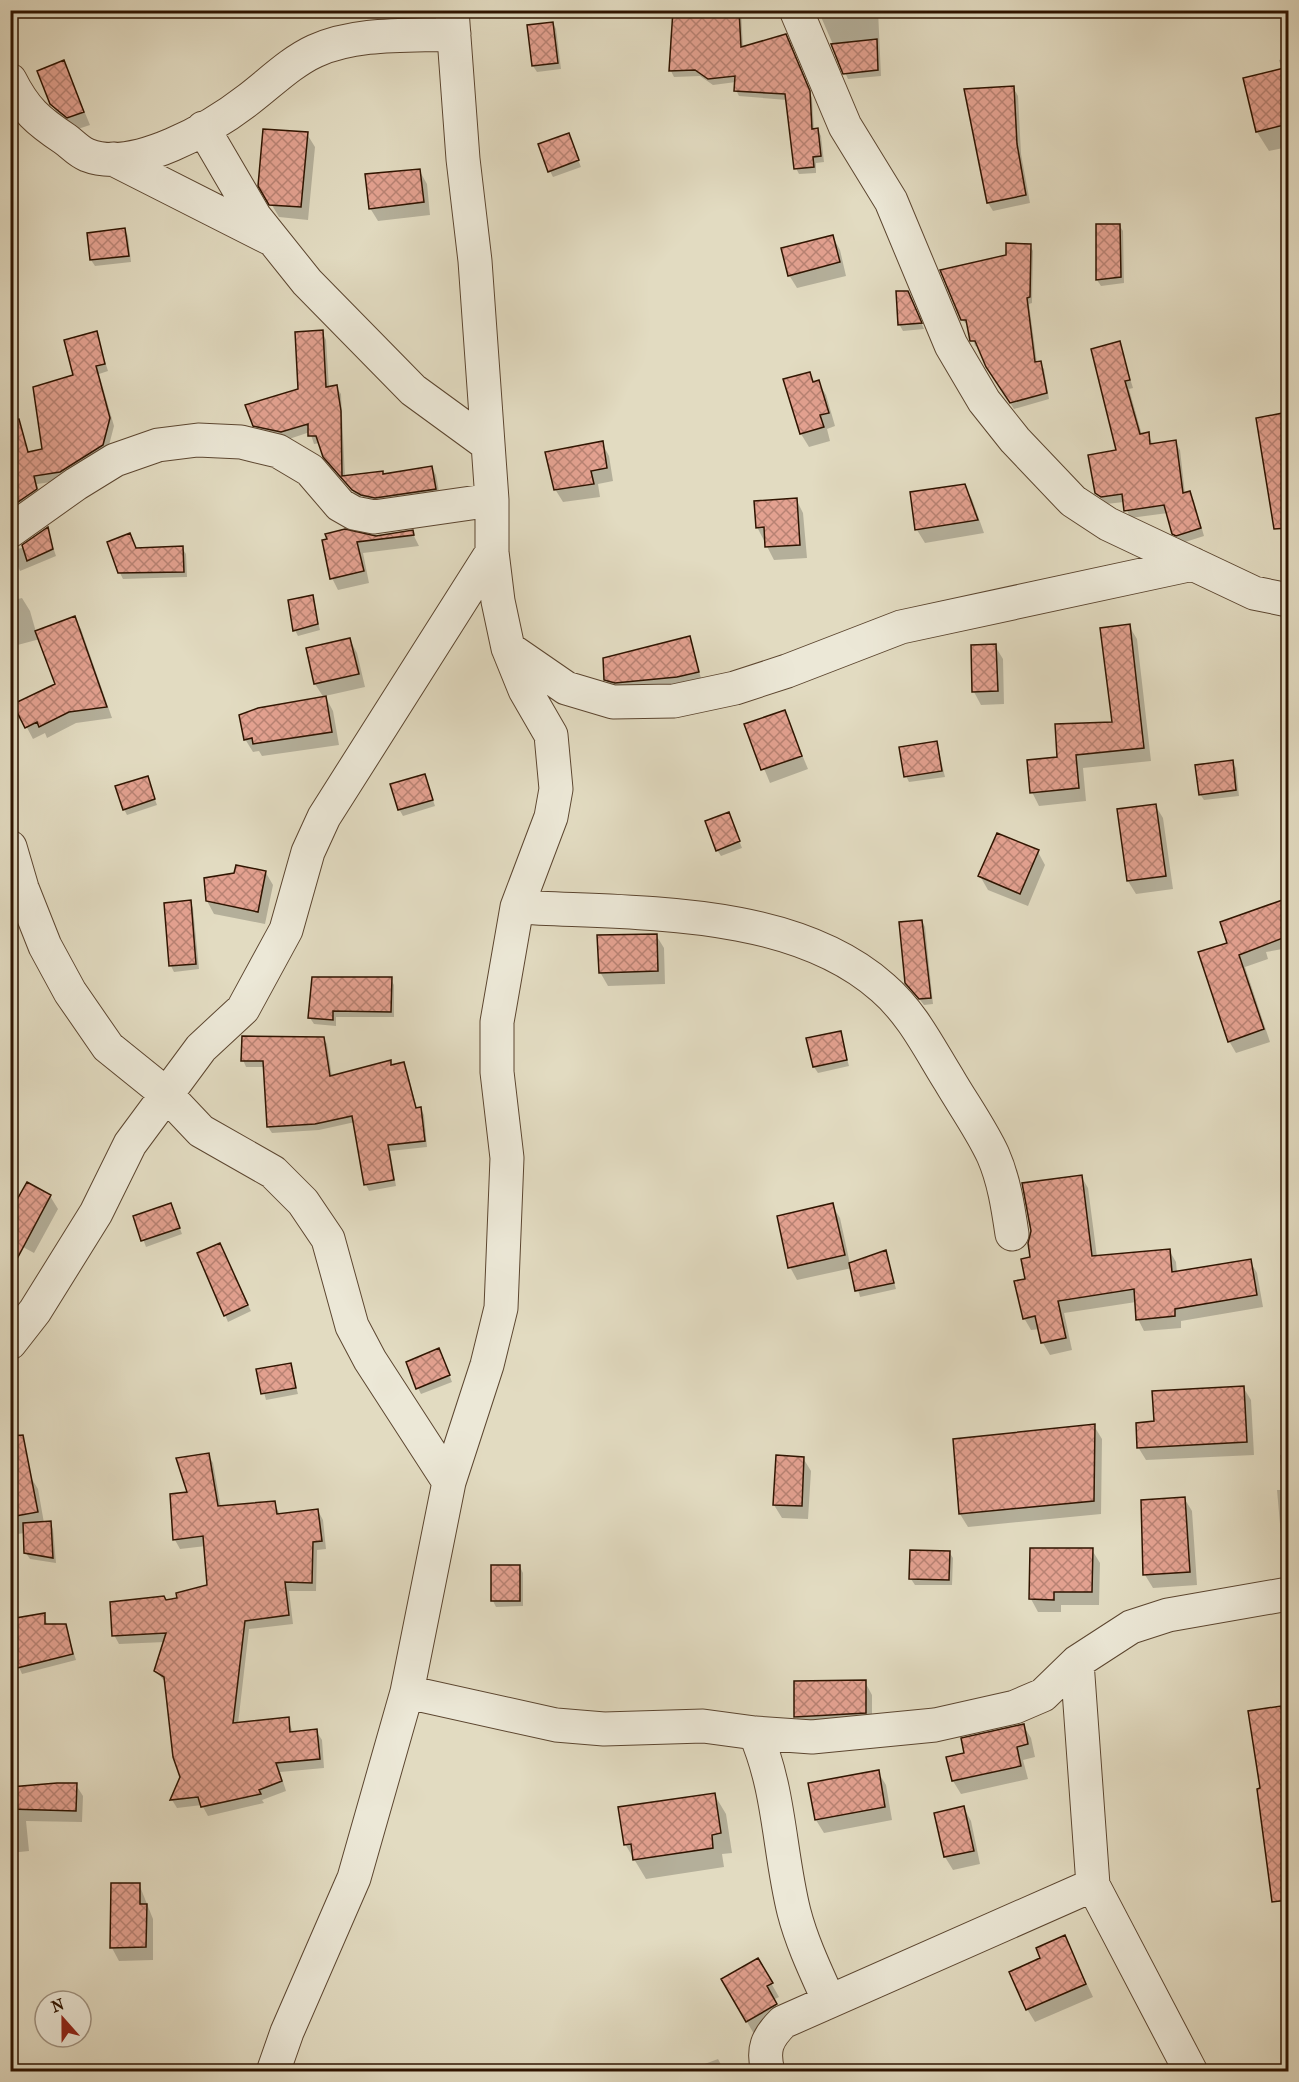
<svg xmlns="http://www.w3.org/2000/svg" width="1299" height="2082" viewBox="0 0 1299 2082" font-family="'IM FELL French Canon',serif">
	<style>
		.shadow { fill: #0003 }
		.building { fill: url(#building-cross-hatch); stroke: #2f1400; stroke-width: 1.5 }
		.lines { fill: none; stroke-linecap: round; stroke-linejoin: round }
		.minor-casing { stroke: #5c4630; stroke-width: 35 }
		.minor { stroke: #ece8d7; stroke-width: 33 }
	</style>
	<defs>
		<pattern id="building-cross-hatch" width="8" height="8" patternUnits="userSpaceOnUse" patternTransform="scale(1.5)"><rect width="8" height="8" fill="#e3a190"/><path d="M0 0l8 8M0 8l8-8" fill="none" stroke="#b88273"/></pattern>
	</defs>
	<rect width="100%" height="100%" fill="#e2dbc1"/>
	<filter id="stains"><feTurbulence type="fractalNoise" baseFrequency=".00333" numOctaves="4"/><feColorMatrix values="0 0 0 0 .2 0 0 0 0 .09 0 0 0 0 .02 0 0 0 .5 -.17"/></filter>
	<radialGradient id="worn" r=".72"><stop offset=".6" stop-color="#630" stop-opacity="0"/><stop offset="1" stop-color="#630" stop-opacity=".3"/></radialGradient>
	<!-- shadow -->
	<path class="shadow" d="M674,10H741L743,48L789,42L812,98L814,130L817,129L821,136L824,162L816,163V173L799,174L796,168L787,100L739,96L736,90V82L713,85L700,76L674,77L671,71L670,43Z
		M818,10H878L881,76L848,79Z
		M553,23L556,29L561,69L537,72L533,66L528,26Z
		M1288,57V147L1269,151L1257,132L1282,70L1279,60Z
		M64,62L90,125L75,130L61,120L53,106Z
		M1013,87L1018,96L1021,154L1030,203L993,211L988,203Z
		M307,134L315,147L308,220L279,217L260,185Z
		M568,135L581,167L553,177L550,171Z
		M419,170L427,184L430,215L378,221L370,208Z
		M1288,199V225L1285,200Z
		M1119,225L1123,231L1124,283L1101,286L1097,280Z
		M125,230L128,236L131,262L95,266L91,260Z
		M833,237L840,250L846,276L797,288L789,275Z
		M1030,245L1033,251L1032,303L1029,304L1037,363H1040L1044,369L1049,399L1014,409L991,373L979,347L975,346L969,326L962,320L1007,256Z
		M911,299L924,329L903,331L899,324Z
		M322,332L326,340L329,388L336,387L341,394L345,477L382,472L384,475L432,468L436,475L440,497L380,505L357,496L330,465L320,443L314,444L310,432L286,440L259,433L254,425L300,390Z
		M96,333L108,371L99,374L114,426L107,453L65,480L37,484L41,497L10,518V458L44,450Z
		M1119,343L1133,388L1129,389L1142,435L1148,434L1153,445L1175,442L1180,450L1185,494L1189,493L1194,501L1204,536L1182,543L1174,533L1168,513L1130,518L1124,502L1106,504L1096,492L1118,451Z
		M809,374L815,383L818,382L826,395L835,426L827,429L830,441L809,447L801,434Z
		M1282,415L1288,429V521L1279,523Z
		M602,443L609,456L613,481L598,484L600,497L563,502L555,489Z
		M964,486L972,499L984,533L925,543L917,530Z
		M796,499L803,513L807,558L774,560L757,527Z
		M47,529L56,556L20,571L11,550L22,548Z
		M412,532L419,546L363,553L369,583L338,590L332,578L324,541Z
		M130,535L137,550L182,548L186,554L187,577L123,579L120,573Z
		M312,597L320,630L298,636L295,630Z
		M22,598L30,611L36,632L74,618L81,629L112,718L76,723L47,738L45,733L33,739L15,705L57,684L40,639L10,647V601Z
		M1129,626L1137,639L1151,761L1083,768L1086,801L1039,806L1032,792L1058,758L1113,723Z
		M689,638L701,678L681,683L619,689L609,686L606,679Z
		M350,640L357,653L365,687L325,696L333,711L339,745L262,756L259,751L253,752L245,739L324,698L315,684L307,650Z
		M995,646L1003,659L1004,704L981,705L974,692Z
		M784,711L808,769L770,783L746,725Z
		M937,743L945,777L909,782L906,776Z
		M1232,762L1236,768L1239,796L1204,800L1200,794Z
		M425,776L435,806L403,816L399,809Z
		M147,778L157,805L127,815L124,809Z
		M1155,805L1163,818L1173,889L1136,894L1128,881Z
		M731,820L742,848L721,856L717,850Z
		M1038,852L1045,865L1028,906L988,890L980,876Z
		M266,873L273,885L265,924L214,914L207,901Z
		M1288,885V948L1266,952L1268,959L1245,967L1270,1042L1236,1053L1229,1041V943L1286,901L1284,886Z
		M190,901L193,908L199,969L174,972L171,966Z
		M922,921L925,927L933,1004L924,1005L906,982Z
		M656,935L664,948L665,984L608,986L600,972Z
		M391,979L394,985V1017H336V1026L314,1024L310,1018Z
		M840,1032L849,1066L818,1073L814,1067Z
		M323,1038L327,1044L332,1077L390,1062L393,1066L403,1064L407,1070L417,1109H421L424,1115L427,1147L390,1151L396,1186L369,1191L366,1185L355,1122L319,1130L272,1133L268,1127L265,1067H246L243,1060Z
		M1081,1176L1088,1188L1097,1257L1169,1250L1176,1262L1177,1273L1250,1261L1257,1273L1263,1307L1181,1321V1328L1144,1331L1138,1319L1136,1302L1064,1313L1072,1350L1050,1355L1043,1343L1040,1329L1031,1330L1024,1318L1026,1280L1031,1258Z
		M50,1196L58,1209L34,1253L12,1241Z
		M171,1205L182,1234L146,1247L135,1217Z
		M832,1205L840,1218L850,1264L886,1252L896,1289L860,1297L852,1268L797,1280L790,1267Z
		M223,1251L251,1311L228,1322L199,1253Z
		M442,1356L452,1382L421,1394L418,1388Z
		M290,1364L298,1394L266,1400L258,1371Z
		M1243,1387L1251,1400L1254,1455L1146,1460L1138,1447L1155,1422Z
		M1094,1426L1102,1439L1101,1514L968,1527L960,1514Z
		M208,1454L213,1463L221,1508L274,1502L280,1515L318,1511L323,1520L326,1549L317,1550L316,1591H289L293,1624L249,1629L238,1724L288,1719L293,1733L316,1731L322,1740L324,1768L280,1772L286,1791L262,1800L264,1803L208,1816L202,1805L177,1808L172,1800L182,1777L166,1683L156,1671L165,1642L119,1644L114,1635L166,1601L208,1586L206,1546L180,1549L175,1540L172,1495L189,1493Z
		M1288,1454V1553L1281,1535L1277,1490H1283L1280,1455Z
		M803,1458L811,1471L808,1519L782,1518L774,1505Z
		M30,1476L38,1489L44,1523H50L53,1529L56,1563L30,1559L26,1553L25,1533L10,1535V1479Z
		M1184,1498L1192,1511L1197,1585L1153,1588L1145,1575Z
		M1092,1550L1100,1563L1099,1605H1061V1612H1038L1031,1599Z
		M949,1552L953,1558L952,1585H915L911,1579Z
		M520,1567L523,1573V1606L496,1607L493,1601Z
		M44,1615L48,1626L65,1625L76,1660L22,1674L19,1667Z
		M865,1682L872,1695V1726L803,1730L796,1717Z
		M1281,1707L1288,1722V1875L1276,1877L1262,1790Z
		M1023,1725L1031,1738L1035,1757L1023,1760L1028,1779L961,1794L953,1781L948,1758L966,1754Z
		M878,1772L886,1785L892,1820L824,1833L816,1820Z
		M76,1785L83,1796L82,1822L26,1821L29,1851L10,1853V1790Z
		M714,1794L726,1814L732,1853L722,1854L724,1867L646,1879L625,1844Z
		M964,1808L971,1821L980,1864L953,1870L945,1857Z
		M139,1884L153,1919V1960L119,1961L112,1948Z
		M1065,1937L1093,1997L1035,2022L1027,2009L1042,1959Z
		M758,1960L779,1997L773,2000L783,2017L754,2034L723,1980Z
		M718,2059L725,2072H695L694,2068Z"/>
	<!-- building -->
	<path class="building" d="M673,10H739L741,47L786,34L810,91L812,129L818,128L821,156L813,157L814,167L794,169L785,94L734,91L735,76L708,79L695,70L669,71Z
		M553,22L558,63L532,66L527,25Z
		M877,39L878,70L843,74L831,44Z
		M64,60L84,112L67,118L50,104L37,71Z
		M1288,67V124L1256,132L1243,78Z
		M1014,86L1017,144L1026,195L987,203L964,89Z
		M263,129L308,132L301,207L269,205L258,186Z
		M569,133L579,160L548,172L538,144Z
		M420,169L424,202L369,209L365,174Z
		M1096,224H1120L1121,277L1096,280Z
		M125,228L129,256L90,260L87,233Z
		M833,235L840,262L788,276L781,248Z
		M1006,243L1031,244L1030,297L1027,298L1035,362L1041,361L1047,393L1010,403L986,367L975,341H970L966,320H961L940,270L1006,255Z
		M896,291H908L922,323L898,325Z
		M323,330L326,387L337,385L341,411L342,476L383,471V474L432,466L436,489L375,498L361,495L352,490L323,457L316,436H308V424L281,432L253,426L245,405L298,389L295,332Z
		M97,331L105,364L96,366L110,418L103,445L60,472L34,476L37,489L12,506L10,420L19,419L28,452L42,449L33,387L73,375L64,340Z
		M1120,341L1130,380L1125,381L1140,434L1149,432L1150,444L1176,440L1183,493L1190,491L1201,528L1176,536L1172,534L1164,505L1124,511L1122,494L1101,497L1095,493L1088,455L1116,450L1091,349Z
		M810,372L813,382L819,380L829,413L820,415L824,427L800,434L783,379Z
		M1283,413L1288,451V528L1274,529L1256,418Z
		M603,441L607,468L591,471L594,484L554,490L545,452Z
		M965,484L978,520L915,530L910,492Z
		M797,498L800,545L765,547L764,527L756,528L754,501Z
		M48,527L53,549L27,561L22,545Z
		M345,529L376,536L413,530L414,535L357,542L364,571L330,579L322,540L327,539L325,534Z
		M130,533L136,548L183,546L184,572L118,573L107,542Z
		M313,595L318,624L293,631L288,600Z
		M75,616L107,707L69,712L39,727L37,722L25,728L13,704L55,684L35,631Z
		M1130,624L1144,748L1076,755L1079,788L1030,793L1027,760L1057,757L1055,724L1112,722L1100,628Z
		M690,636L699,672L677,677L615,683L604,680L603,658Z
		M350,638L359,674L314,684L306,648Z
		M996,644L998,691L972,692L971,645Z
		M326,696L332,732L253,744L252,738L244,740L239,715L258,708Z
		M785,710L802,756L761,770L744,724Z
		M937,741L942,771L904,777L899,747Z
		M1233,760L1236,790L1199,795L1195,765Z
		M425,774L433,800L398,810L390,784Z
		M148,776L155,799L123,810L115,786Z
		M1156,804L1166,876L1127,881L1117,809Z
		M729,812L740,841L716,851L705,821Z
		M997,833L1039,850L1020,894L978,876Z
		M236,865L266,871L258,912L206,901L204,878L234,873Z
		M1288,898V936L1239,955L1264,1029L1228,1042L1198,952L1227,943L1220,922Z
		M191,900L196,964L169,966L164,903Z
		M922,920L931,998L919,999L905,983L899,922Z
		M657,934L658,971L599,973L597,935Z
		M312,977H392L391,1012L333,1011V1020L308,1018Z
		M841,1031L847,1060L813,1067L806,1038Z
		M242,1036L324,1037L330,1076L391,1060V1065L404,1062L416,1108L421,1107L425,1141L388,1145L394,1180L364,1185L352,1116L315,1124L267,1127L263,1061H241Z
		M1082,1175L1092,1256L1170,1249L1172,1272L1251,1259L1257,1295L1175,1309V1316L1136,1320L1134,1289L1058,1301L1066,1338L1041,1343L1035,1316L1023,1319L1014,1281L1025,1279L1021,1259L1030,1257L1028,1243L1031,1231L1022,1183Z
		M27,1182L51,1195L10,1272V1212Z
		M171,1203L180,1228L141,1241L133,1216Z
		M833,1203L845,1255L788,1268L777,1216Z
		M220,1243L248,1305L224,1316L197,1253Z
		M886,1250L894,1283L855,1291L849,1263Z
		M439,1348L450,1375L416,1389L406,1362Z
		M291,1363L296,1388L261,1394L256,1369Z
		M1244,1386L1247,1442L1137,1448L1136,1423L1154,1421L1152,1391Z
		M1095,1424L1094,1501L959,1514L953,1439Z
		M23,1435L38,1512L10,1517V1436Z
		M209,1453L218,1506L275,1501L277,1514L318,1509L322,1541L313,1542L312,1583L285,1582L289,1615L245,1621L233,1723L289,1717L290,1732L317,1729L320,1759L276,1763L282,1781L259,1790L261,1794L201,1807L198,1797L170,1800L180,1777L173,1757L164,1677L154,1671L166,1633L112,1636L110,1602L164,1596L166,1600L177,1598L176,1593L207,1585L203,1536L173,1540L170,1494L187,1492L176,1458Z
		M776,1455L804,1457L802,1506L773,1505Z
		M1185,1497L1190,1572L1143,1575L1141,1500Z
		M51,1521L53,1558L24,1553L23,1523Z
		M1030,1548H1093L1092,1592H1054V1600L1029,1599Z
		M910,1550L950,1551L949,1580L909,1579Z
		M491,1565H520V1601H491Z
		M45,1613V1624H66L73,1654L17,1668L10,1641V1619Z
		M866,1680V1713L794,1717V1681Z
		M1281,1706L1288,1751V1755L1284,1756L1288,1792V1900L1272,1902L1257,1789L1260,1788L1248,1711Z
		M1024,1724L1028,1744L1017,1747L1021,1766L952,1781L946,1757L964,1753L961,1738Z
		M879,1770L885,1807L815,1820L808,1783Z
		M57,1783H77L76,1811L10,1809V1787Z
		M715,1793L721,1833L712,1835L713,1848L633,1860L631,1844L624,1845L618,1807Z
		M964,1806L974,1851L944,1857L934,1813Z
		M111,1883H140V1904H147L146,1947L110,1948Z
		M1065,1935L1086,1984L1026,2010L1009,1972L1040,1958L1036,1948Z
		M758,1958L773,1983L767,1986L777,2004L746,2022L721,1979Z"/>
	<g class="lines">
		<!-- minor casing -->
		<g class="minor-casing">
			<path id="minor" d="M796,10L845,126L891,201L951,345L984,401L1015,440L1073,501L1108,524L1254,593L1288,600
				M10,80C25,110 38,121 65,139C72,144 79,152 87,155C134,174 213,127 249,99C270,83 291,62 315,51C357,32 409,36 454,34
				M203,128L255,217L307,282L413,390L487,444
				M113,159L269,238
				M10,531L76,484L115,460L158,445L198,440L241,442L278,451L310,470L340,505L354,513L374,517L492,500
				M508,648L566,688L613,702L674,701L735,688L787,671L901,627L1193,564
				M10,847L22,888L45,946L70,992L108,1047L165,1093L201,1131L273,1172L303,1202L328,1239L352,1326L370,1360L449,1482
				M517,907C633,914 791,906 883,988C912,1013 929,1048 949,1080C963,1104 981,1129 993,1155C1004,1180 1008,1207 1012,1234
				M10,1343L35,1311L96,1213L130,1144L201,1048L243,1009L286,930L308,852L324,817L492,552
				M1077,1662L1093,1885L1191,2072
				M407,1692L556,1725L604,1729L703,1726L755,1733L812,1737L935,1725L1015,1707L1043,1695L1077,1662L1131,1627L1168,1615L1288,1594
				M755,1733C780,1790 779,1852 794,1912C802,1943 816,1972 829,2001
				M273,2072L287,2032L354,1878L407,1692L449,1482L487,1365L501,1308L507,1158L497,1072V1022L517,907L551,817L556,789L551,735L525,690L508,648L498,601L492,552V500L475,261L463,159L452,10
				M768,2072C762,2049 767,2038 783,2022L1093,1885"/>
		</g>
		<!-- minor -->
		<use href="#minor" class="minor"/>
	</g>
	<!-- margin -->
	<rect width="1299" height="2082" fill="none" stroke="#e2dbc1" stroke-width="36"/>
	<rect x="12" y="12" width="1275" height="2058" fill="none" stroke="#2f1400" stroke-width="3"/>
	<rect x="18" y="18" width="1263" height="2046" fill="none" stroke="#2f1400" stroke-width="1.5"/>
	<!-- north arrow -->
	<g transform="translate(63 2019) rotate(339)"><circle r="28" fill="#ece8d7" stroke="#a09381" stroke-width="1.5"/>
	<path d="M0-4.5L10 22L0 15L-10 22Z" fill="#8f2418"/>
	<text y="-9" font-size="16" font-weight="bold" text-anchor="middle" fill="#2f1400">N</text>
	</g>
	<rect width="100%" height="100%" filter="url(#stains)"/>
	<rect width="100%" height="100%" fill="url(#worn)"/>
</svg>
